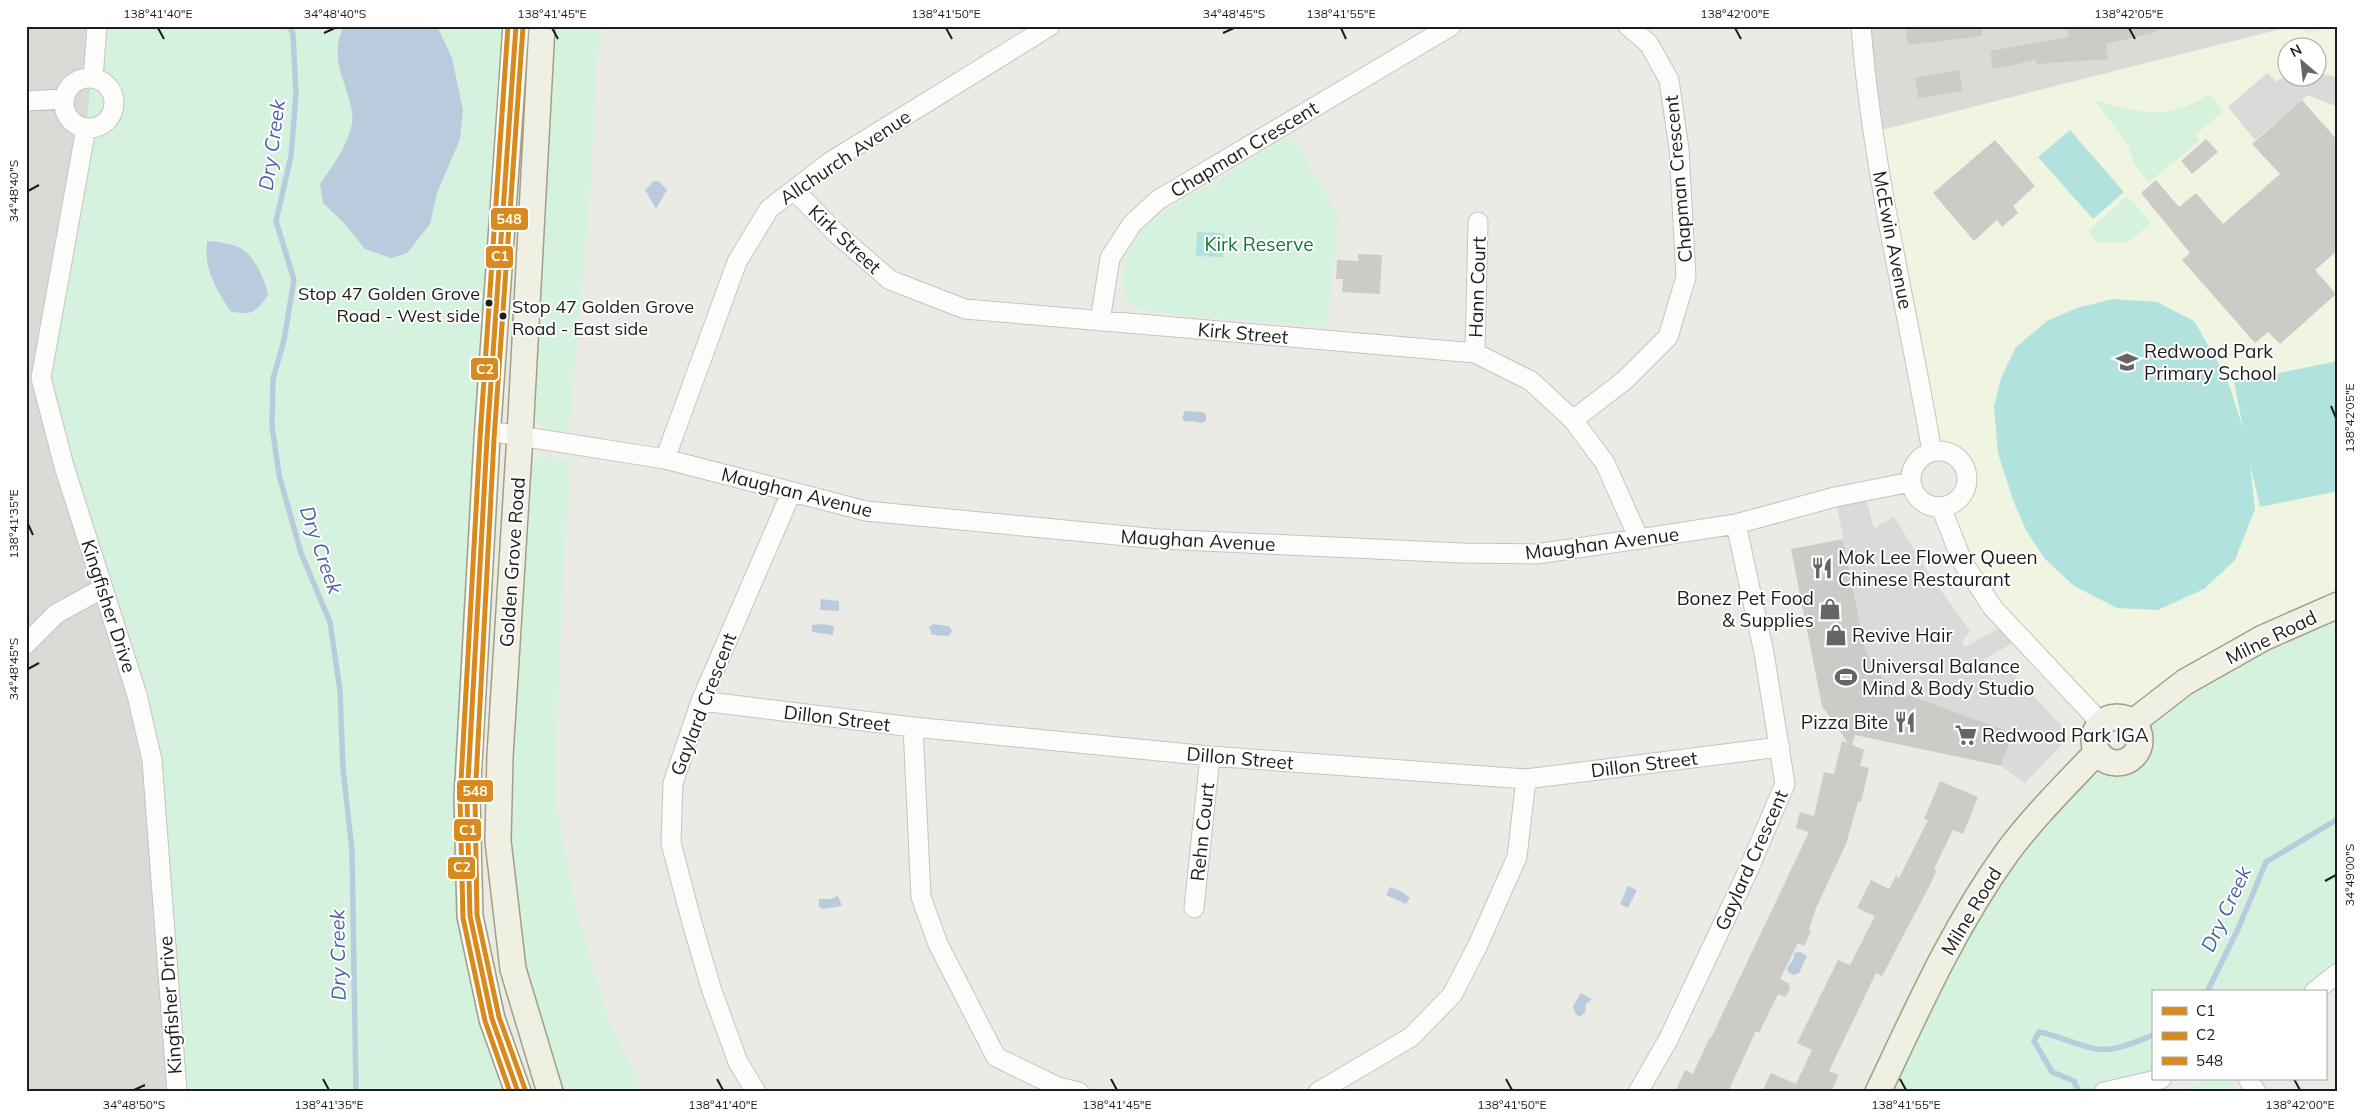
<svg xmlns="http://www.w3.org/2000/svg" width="2364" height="1118" viewBox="0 0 2364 1118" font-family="Mulish,sans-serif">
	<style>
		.residential { fill: #dadad7 }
		.education { fill: #eff5e0 }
		.park { fill: #d4f2de }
		.pitch { fill: #b2e2dd }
		.parking { fill: #dadad8 }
		.water { fill: #bacbde }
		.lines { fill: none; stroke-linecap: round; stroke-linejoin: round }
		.stream { stroke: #bacbde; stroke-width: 5.5 }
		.building { fill: #cccbc7 }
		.minor-casing { stroke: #c4c4c2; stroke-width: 21 }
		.major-casing { stroke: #a1a084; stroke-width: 28 }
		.minor { stroke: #fcfcfb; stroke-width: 19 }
		.major { stroke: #f0efe4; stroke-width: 25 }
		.bus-1-casing { stroke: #fff; stroke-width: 9 }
		.bus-2-casing { stroke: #fff; stroke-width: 9 }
		.bus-3-casing { stroke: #fff; stroke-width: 9 }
		.bus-1 { stroke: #d88a1e; stroke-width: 5 }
		.bus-2 { stroke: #d88a1e; stroke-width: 5 }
		.bus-3 { stroke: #d88a1e; stroke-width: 5 }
		.ticks { fill: none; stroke: #1d1d1d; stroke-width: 2 }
		.bus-dot { fill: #1d1d1d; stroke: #fff; stroke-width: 2 }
		.labels { text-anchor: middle; stroke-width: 4; stroke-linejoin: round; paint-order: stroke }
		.bus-label { font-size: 18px; fill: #1d1d1d; stroke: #fff; text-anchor: end }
		.street-label { font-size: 19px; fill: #1d1d1d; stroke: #fff }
		.park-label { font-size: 19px; fill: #0f7739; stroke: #fff }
		.poi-label { font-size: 19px; fill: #1d1d1d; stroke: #fff; text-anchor: start }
		.water-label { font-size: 20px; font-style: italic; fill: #4d5da9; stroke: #fff }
		.line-badge { stroke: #fff; stroke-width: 2 }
		.badge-label { font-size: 14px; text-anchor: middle; font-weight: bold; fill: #fff }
		.neatline { fill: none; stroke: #1d1d1d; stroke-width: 2 }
		.ticks-label { font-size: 12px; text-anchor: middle; fill: #1d1d1d }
	</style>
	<rect width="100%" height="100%" fill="#ebebe6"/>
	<!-- residential -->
	<path class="residential" d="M26,26H516L470,916L518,1092H26Z
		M1861,26H2293L1874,132Z"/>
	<!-- education -->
	<path class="education" d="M2293,26L2309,34L2327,26H2338V77L2317,73L2316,48H2286V74L2277,82L2268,73L2255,140L2308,95L2338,107V605L2127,719L2120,717L2107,719L2007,624L1941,507L1959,500L1964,492L1967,474L1958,459L1950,454L1932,452L1874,132Z"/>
	<!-- park -->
	<path class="park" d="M97,26H516L470,916L518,1092H177L152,760L41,378L86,128Z
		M552,26H603L597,60L590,193L569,433C554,431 543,431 533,418Z
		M2209,95L2224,111L2195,135L2200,140L2149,182L2135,165L2127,144L2095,100C2143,113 2163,122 2209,95Z
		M1291,135L1339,217L1327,327L1192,316L1146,310L1130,303C1110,279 1134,232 1156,217Z
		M2127,196L2151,223L2129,242L2098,243L2088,231Z
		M548,457L570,460L561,617L555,797L575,904L607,1016L642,1092H560L522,968L506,842L527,469L539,458Z
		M2338,605V971L2310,992H2153V1079L2104,1092H1878L1983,887L2102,758C2128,773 2151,747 2132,723Z
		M2211,1079L2231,1082L2237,1092H2181Z"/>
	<!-- pitch -->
	<path class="pitch" d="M2070,130L2124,192L2093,219L2038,157Z
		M1197,232L1224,233L1223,257L1196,256Z
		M2113,299L2157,302L2194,321L2226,376L2243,428L2234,382L2338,361V491L2260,507L2250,464L2255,509L2235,560L2204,589L2158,610L2117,608L2074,586L2044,558L2026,530L2013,500L1998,453L1994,407L2001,378L2016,347L2047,321L2077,308Z"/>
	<!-- parking -->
	<path class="parking" d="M2267,73L2277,82L2286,74V78H2316L2317,73L2338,77V107L2308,95L2255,140L2228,107Z
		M1864,492L1874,528L1894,517L1934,581L1970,631L1962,642L1965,647L2007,624L2021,638L1975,665L1983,676L2003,664L2065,729L2064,742L2025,783L2001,766L2013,733L1892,689L1872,664L1865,648L1835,497Z"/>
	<!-- water -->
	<path class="water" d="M344,26H437L452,58L463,110L460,139L437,193L430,224L407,253L391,258L365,249L344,223L323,203L320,184C332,167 356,134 352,112C347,81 328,60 344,26Z
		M654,181H659L667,190L656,209L645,190Z
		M207,241C218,242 235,243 245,251C255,259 266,282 268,295C256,313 251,316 230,311C215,286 204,271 207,241Z
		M1185,411L1203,412L1206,415V421L1202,423L1192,421L1185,422L1182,418Z
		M821,599L839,601V611L820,610Z
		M822,624L834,626L833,635L812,632V625Z
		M933,624L949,626L952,631L949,636L932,635L929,627Z
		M1628,886L1637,890L1628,908L1620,904Z
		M1390,887L1402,892L1410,898L1406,904L1386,895Z
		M838,896L842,906L823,909L819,907V899H830Z
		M1800,952L1807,956L1799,973L1794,975L1789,973L1787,968L1794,958V953Z
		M1581,993L1592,999L1586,1004L1585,1013L1579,1017L1575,1013L1573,1006Z"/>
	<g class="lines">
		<!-- stream -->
		<path class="stream" d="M289,26L293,34L296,94L291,156L276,221L294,280L284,340L273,379L272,426L279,475L301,553L330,622L340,690L343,769L352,850L356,1092
			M2207,992L2238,929L2266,862L2338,819
			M2079,1092L2074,1081L2052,1072L2034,1041L2039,1032C2059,1036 2077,1045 2096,1049C2114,1052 2136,1042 2153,1035"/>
	</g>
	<!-- building -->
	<path class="building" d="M1906,26H1982V36L1908,45Z
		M2067,26H2155L2156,32L2106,44L2108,59L2037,64L2036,60L1993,69L1990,51L2069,37Z
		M1959,70L1963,91L1918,98L1915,78Z
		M2302,100L2338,141V250L2315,270L2336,294L2280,344L2268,332L2255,343L2182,260L2190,253L2141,193L2156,180L2179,207L2196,193L2223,224L2280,174L2252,144Z
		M2206,139L2218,152L2192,174L2181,161Z
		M1995,140L2035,186L2013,206L2018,213L2002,227L1997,220L1974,241L1933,193Z
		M1358,254L1382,255L1380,294L1342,292L1343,279H1336L1337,260L1358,261Z
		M1843,539L1865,648L1872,664L1892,689L2013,733L2001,766L1855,735L1852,745L1864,750L1860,766L1869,768L1861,802H1858L1846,844L1816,908L1809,930L1811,931L1804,946L1798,943L1780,979L1788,983L1790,988L1786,997L1778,994L1759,1033L1756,1031L1728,1092H1675L1685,1070L1693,1074L1710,1037L1711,1038L1809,832L1796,828L1800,812L1814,816L1824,772L1834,774L1842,741L1848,743L1822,706L1791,549Z
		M1940,781L1978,797L1963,834L1953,830L1934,869L1937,870L1930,885L1882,976L1876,973L1829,1071L1839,1075L1831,1092H1762L1771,1073L1796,1084L1812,1050L1797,1043L1838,960L1850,965L1875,916L1857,908L1871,880L1889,889L1896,876L1899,878L1928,820L1924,819Z"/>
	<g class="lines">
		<!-- minor casing -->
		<g class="minor-casing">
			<path id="minor" d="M1861,26C1872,170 1908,311 1932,452
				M64 103a25 25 0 1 1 50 0a25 25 0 1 1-50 0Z
				M93,78L97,26
				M26,101L64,99
				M86,128L41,378L64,466L137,695L152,760L177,1092
				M794,190L837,234L890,280L965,309L1475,353L1531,381L1573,420L1605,463L1639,539
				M1100,321L1110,258L1132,224L1158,200L1451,26
				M1475,353L1478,222
				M1573,420L1625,380L1668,337L1686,277L1679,149L1669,80L1649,44L1628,26
				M488,431L665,459L866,511L1159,539L1462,553L1536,554L1639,539L1736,524L1835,497L1911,482
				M1911 479a28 28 0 1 1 56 0a28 28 0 1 1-56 0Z
				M665,459L737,262L769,209L830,162L1050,26
				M1941,507L1962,561L1993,608L2101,723
				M26,644L56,614L103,588
				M701,701L913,727L1210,756L1526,779L1780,747
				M913,727L921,897L938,944L996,1057L1058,1087L1079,1092
				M1194,908L1210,756
				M2314,992L2338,973
				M2248,1079L2256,1092
				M756,1092L738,1062L712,991L692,923L671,843L673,783L701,701L791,493
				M1318,1092L1411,1037L1452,995L1477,947L1517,857L1526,779
				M1638,1092L1668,1040L1747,873L1785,784L1764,653L1736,524
				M2104,1092L2161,1079"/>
		</g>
		<!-- major casing -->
		<g class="major-casing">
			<path id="major" d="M516,26L487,439L467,799L470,916L492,1019L518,1092
				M542,26L520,435L500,756L498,841L513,969L550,1092
				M2094 740a23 23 0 1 1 46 0a23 23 0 1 1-46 0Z
				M2132,723L2185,682L2263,638L2338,605
				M1878,1092C1917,1010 1953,928 2006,854C2033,817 2066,785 2097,752"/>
		</g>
		<!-- minor -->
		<use href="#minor" class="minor"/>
		<!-- major -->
		<use href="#major" class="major"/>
		<!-- bus-1 casing -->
		<g class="bus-1-casing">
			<path id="bus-1" d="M516,26L487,439L467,799L470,916L492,1019L518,1092"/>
		</g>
		<!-- bus-2 casing -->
		<g class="bus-2-casing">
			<path id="bus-2" d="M508,26L480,438L460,799L463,918L485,1021L510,1092"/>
		</g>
		<!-- bus-3 casing -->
		<g class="bus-3-casing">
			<path id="bus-3" d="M523,27L494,439L475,799L477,915L499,1017L525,1089"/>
		</g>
		<!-- bus-1 -->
		<use href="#bus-1" class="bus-1"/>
		<!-- bus-2 -->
		<use href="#bus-2" class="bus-2"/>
		<!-- bus-3 -->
		<use href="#bus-3" class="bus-3"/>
	</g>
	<!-- ticks -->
	<path class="ticks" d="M158,28L164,39M552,28L558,39M946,28L952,39M1341,28L1346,39M1735,28L1741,39M2129,28L2135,39M324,33L335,28M1223,33L1234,28M28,191L39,185M2331,406L2336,418M28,524L33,535M28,669L39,663M2325,881L2336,875M323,1079L329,1090M717,1079L723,1090M1111,1079L1117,1090M1506,1079L1512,1090M1900,1079L1906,1090M2294,1079L2300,1090M134,1090L145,1085"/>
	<!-- icons -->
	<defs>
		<g id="school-bare" transform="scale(1.725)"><path d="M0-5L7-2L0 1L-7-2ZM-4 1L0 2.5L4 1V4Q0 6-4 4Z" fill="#656563" stroke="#fff" stroke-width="2.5" paint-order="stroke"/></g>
		<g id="restaurant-bare" transform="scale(1.725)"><path d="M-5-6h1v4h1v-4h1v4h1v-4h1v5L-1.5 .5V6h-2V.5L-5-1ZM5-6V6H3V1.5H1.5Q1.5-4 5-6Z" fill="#656563" stroke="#fff" stroke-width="2.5" paint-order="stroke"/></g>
		<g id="shop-bare" transform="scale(1.725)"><path d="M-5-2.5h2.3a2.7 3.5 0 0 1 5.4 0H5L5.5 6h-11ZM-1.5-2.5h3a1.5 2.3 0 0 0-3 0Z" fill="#656563" stroke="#fff" stroke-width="2.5" paint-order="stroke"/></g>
		<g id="stadium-bare" transform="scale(1.725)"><path d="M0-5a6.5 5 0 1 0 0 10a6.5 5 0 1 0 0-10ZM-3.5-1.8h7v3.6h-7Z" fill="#656563" stroke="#fff" stroke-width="2.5" paint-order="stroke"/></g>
		<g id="supermarket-bare" transform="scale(1.725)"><path d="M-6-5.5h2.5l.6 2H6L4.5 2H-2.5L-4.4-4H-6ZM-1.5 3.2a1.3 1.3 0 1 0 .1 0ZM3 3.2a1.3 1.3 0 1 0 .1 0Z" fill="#656563" stroke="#fff" stroke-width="2.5" paint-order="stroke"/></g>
	</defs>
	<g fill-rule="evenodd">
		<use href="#school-bare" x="2127" y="362"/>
		<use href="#restaurant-bare" x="1822" y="568"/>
		<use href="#shop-bare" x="1830" y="609"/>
		<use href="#shop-bare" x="1836" y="635"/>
		<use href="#stadium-bare" x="1846" y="677"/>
		<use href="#restaurant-bare" x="1905" y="722"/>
		<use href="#supermarket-bare" x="1966" y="735"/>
	</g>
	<!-- markers -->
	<g class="bus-dot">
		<circle cx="489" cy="303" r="4.5"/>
		<circle cx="503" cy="316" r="4.5"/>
	</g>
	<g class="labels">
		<!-- bus labels -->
		<g class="bus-label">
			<text x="480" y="300">Stop 47 Golden Grove<tspan x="480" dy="22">Road - West side</tspan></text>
			<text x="512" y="313" text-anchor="start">Stop 47 Golden Grove<tspan x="512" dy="22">Road - East side</tspan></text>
		</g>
		<!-- street labels -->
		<g class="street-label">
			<text transform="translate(1244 149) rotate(-31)" y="7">Chapman Crescent</text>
			<text transform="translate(845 157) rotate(-34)" y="7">Allchurch Avenue</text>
			<text transform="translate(1678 179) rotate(-95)" y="7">Chapman Crescent</text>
			<text transform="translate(845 239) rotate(43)" y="7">Kirk Street</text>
			<text transform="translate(1893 240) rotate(79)" y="7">McEwin Avenue</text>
			<text transform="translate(1477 287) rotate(-88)" y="7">Hann Court</text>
			<text transform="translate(1243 333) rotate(5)" y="7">Kirk Street</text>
			<text transform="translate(797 492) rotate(14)" y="7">Maughan Avenue</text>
			<text transform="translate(1198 540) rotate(3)" y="7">Maughan Avenue</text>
			<text transform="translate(1602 543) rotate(-7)" y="7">Maughan Avenue</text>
			<text transform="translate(512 562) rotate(-86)" y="7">Golden Grove Road</text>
			<text transform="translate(109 606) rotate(72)" y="7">Kingfisher Drive</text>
			<text transform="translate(2271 637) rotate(-26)" y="7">Milne Road</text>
			<text transform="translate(703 704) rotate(-69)" y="7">Gaylard Crescent</text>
			<text transform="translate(837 718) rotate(7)" y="7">Dillon Street</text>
			<text transform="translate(1240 758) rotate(5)" y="7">Dillon Street</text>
			<text transform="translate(1644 764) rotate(-7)" y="7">Dillon Street</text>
			<text transform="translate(1202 832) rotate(-84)" y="7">Rehn Court</text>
			<text transform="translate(1751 860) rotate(-66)" y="7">Gaylard Crescent</text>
			<text transform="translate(1971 911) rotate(-59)" y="7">Milne Road</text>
			<text transform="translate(170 1005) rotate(-94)" y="7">Kingfisher Drive</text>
		</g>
		<!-- park labels -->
		<g class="park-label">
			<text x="1259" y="251">Kirk Reserve</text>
		</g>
		<!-- poi labels -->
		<g class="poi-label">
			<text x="2144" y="358">Redwood Park<tspan x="2144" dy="22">Primary School</tspan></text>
			<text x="1838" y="564">Mok Lee Flower Queen<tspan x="1838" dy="22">Chinese Restaurant</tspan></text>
			<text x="1814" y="605" text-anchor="end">Bonez Pet Food<tspan x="1814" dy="22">&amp; Supplies</tspan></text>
			<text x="1852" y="642">Revive Hair</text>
			<text x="1862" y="673">Universal Balance<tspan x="1862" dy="22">Mind &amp; Body Studio</tspan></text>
			<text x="1888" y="729" text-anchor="end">Pizza Bite</text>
			<text x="1982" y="742">Redwood Park IGA</text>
		</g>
		<!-- water labels -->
		<g class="water-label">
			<text transform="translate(272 145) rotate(-82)" y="7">Dry Creek</text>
			<text transform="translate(321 550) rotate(71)" y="7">Dry Creek</text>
			<text transform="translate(2226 909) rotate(-65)" y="7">Dry Creek</text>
			<text transform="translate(338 955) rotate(-91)" y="7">Dry Creek</text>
		</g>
	</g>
	<g class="line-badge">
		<rect x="490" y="207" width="39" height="24" rx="5" fill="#d88a1e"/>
		<rect x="485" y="245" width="29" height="24" rx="5" fill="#d88a1e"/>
		<rect x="470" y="357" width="29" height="24" rx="5" fill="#d88a1e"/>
		<rect x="456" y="779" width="38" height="24" rx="5" fill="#d88a1e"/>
		<rect x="453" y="818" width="29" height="24" rx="5" fill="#d88a1e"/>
		<rect x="447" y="856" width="29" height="24" rx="5" fill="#d88a1e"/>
	</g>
	<g class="badge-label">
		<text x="509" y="224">548</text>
		<text x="500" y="261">C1</text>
		<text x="485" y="374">C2</text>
		<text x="475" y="796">548</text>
		<text x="468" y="835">C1</text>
		<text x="462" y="872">C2</text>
	</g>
	<!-- border -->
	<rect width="2364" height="1118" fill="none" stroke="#ffffff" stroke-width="55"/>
	<!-- legend -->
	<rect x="2152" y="990" width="175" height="90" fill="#ffffff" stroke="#a5a5a5"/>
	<rect x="2162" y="1007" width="25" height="8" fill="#d88a1e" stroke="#a5a5a5"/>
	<text x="2196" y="1016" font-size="15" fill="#1d1d1d">C1</text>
	<rect x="2162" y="1032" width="25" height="8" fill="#d88a1e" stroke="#a5a5a5"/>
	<text x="2196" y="1040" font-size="15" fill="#1d1d1d">C2</text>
	<rect x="2162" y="1057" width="25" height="8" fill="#d88a1e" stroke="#a5a5a5"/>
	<text x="2196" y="1066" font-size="15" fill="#1d1d1d">548</text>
	<!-- north arrow -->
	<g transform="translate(2302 62) rotate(332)"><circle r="24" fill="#ffffff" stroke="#a5a5a5"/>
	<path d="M0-4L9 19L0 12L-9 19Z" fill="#656563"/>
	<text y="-8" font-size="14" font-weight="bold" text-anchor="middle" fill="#1d1d1d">N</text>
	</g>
	<rect x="28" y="28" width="2308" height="1062" class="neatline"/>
	<g class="ticks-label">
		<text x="158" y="18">138°41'40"E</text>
		<text x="335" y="18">34°48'40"S</text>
		<text x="552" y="18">138°41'45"E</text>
		<text x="946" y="18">138°41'50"E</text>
		<text x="1234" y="18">34°48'45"S</text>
		<text x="1341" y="18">138°41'55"E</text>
		<text x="1735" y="18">138°42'00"E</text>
		<text x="2129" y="18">138°42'05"E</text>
		<text transform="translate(14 191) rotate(-90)" y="4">34°48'40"S</text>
		<text transform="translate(2350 418) rotate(-90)" y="4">138°42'05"E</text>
		<text transform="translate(14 524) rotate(-90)" y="4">138°41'35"E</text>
		<text transform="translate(14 669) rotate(-90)" y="4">34°48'45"S</text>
		<text transform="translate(2350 875) rotate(-90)" y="4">34°49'00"S</text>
		<text x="134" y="1109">34°48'50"S</text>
		<text x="329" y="1109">138°41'35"E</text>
		<text x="723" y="1109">138°41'40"E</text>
		<text x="1117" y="1109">138°41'45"E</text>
		<text x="1512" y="1109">138°41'50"E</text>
		<text x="1906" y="1109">138°41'55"E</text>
		<text x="2300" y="1109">138°42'00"E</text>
	</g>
</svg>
